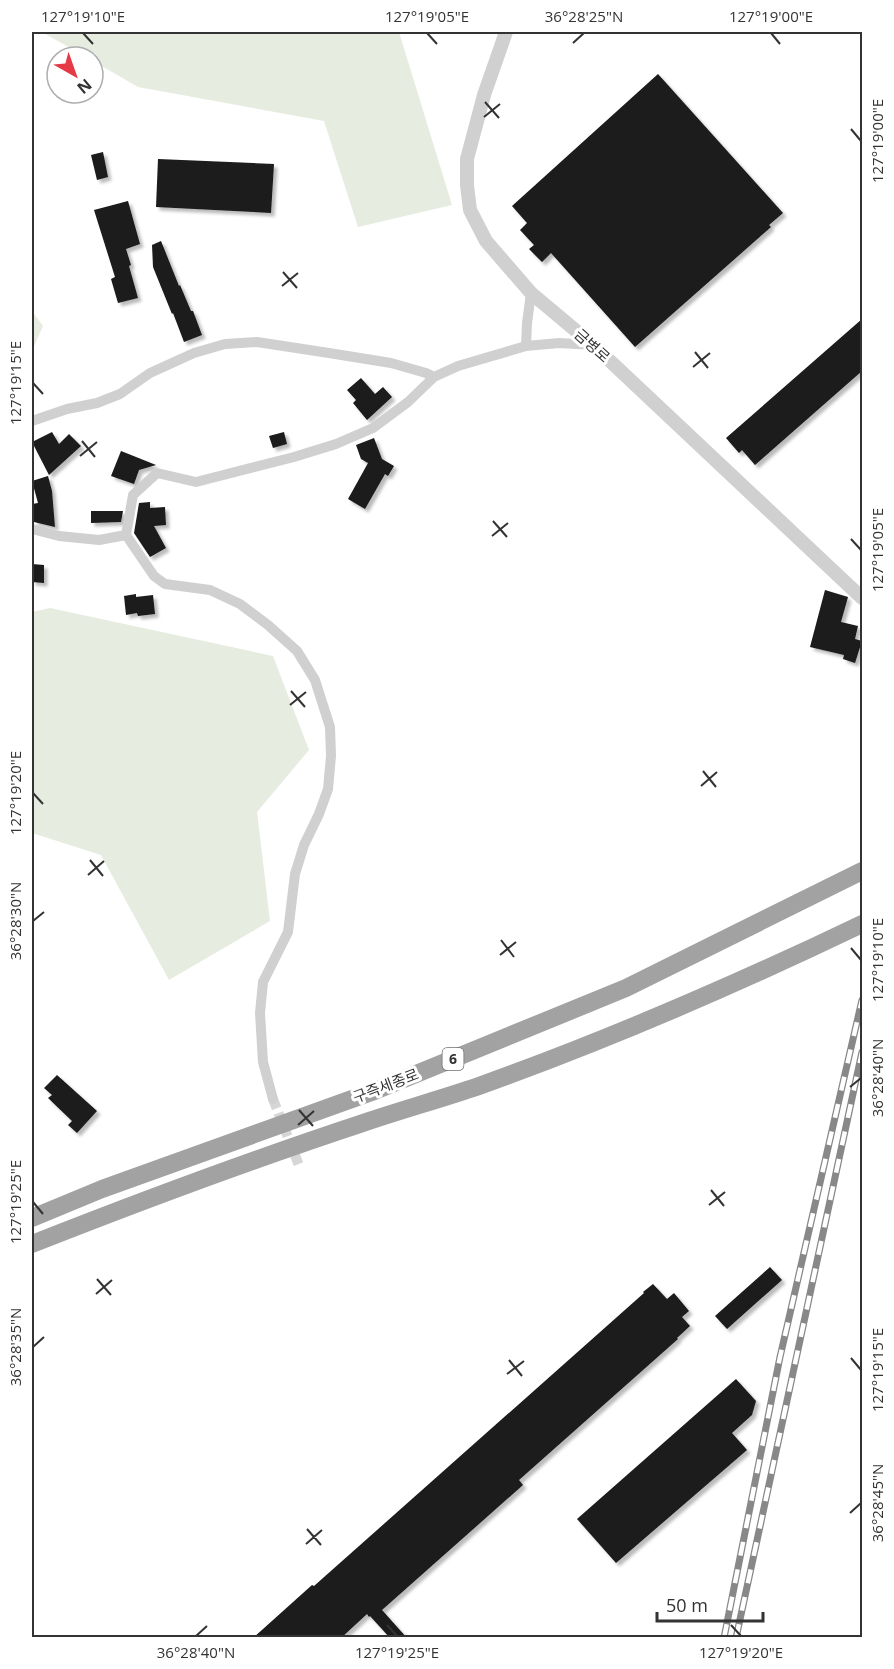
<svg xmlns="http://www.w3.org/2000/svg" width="894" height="1669" viewBox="0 0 894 1669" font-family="'Open Sans','Noto Sans KR',sans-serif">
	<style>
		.green { fill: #e6ecdf }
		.building { fill: #1a1a1a; filter: url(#shadow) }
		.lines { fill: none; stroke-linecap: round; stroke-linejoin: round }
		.minor-tunnel { stroke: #d6d6d6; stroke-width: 10; stroke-dasharray: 10 5; stroke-linecap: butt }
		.minor { stroke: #d0d0d0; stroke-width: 10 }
		.tertiary { stroke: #d0d0d0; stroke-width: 14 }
		.trunk { stroke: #a2a2a2; stroke-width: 18 }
		.rail-casing { stroke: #888; stroke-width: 7 }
		.rail { stroke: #fff; stroke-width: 4.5; stroke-dasharray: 14; stroke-linecap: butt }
		.ticks { fill: none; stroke: #333; stroke-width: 2 }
		.labels { text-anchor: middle; stroke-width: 6; stroke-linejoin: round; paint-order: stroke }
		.shield { fill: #fff; stroke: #707070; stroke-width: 1.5 }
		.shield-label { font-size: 14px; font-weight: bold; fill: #333 }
		.street-label { font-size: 15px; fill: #333; stroke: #fff }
		.neatline { fill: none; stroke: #333; stroke-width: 2 }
		.ticks-label { font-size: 15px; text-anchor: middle; fill: #333 }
	</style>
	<defs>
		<filter id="shadow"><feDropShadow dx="3.5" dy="3.5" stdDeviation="1.5" flood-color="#0004"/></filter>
	</defs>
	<rect width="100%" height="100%" fill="#fff"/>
	<!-- green -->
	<path class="green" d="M42,32H399L452,205L358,227L324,121L138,87L93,61V57H86Z
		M32,311L43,326L32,351Z
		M50,608L273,656L309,750L257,812L270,921L169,980L101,855L32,833V612Z"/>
	<!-- building -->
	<path class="building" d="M658,74L783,213L769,225L771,227L635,347L551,253L542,262L529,249L534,245L520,230L527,223L512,206Z
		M103,152L108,177L97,180L91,155Z
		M158,159L274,164L271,213L156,207Z
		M128,201L140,244L126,249L131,265L129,266L138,298L118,303L111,279L115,277L94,210Z
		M161,241L179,286L180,285L191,311H193L202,335L184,342L173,313L172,314L153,267L152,245Z
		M862,319V371L755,465L742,450L739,453L726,438Z
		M361,378L375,394L383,387L392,397L367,420L353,403L356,400L347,390Z
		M52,432L59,444L69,434L81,446L49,475L32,442Z
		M284,432L287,444L273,448L269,436Z
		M374,438L382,459L394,466L388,476L385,474L365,509L348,499L368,463L361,459L356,445Z
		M121,451L156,465L139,470L134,484L111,476Z
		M48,476L52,491L55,527L34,522L32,504L38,503L32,481Z
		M150,502V508L165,507L166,525L154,526L166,548L150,557L134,533L139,503Z
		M91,511H123L121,522L91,523Z
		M32,564L44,565V583L32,582Z
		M825,590L848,597L841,622L858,626L855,639L862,641L855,663L843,659L844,655L810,647Z
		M136,594V597L153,595L155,614L138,616L137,613L126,615L124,596Z
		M57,1075L97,1111L77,1133L68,1125L72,1121L48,1098L52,1095L44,1088Z
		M770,1267L782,1280L727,1329L715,1316Z
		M653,1284L667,1299L674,1293L689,1311L682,1317L690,1326L677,1338L678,1339L519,1480L523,1485L382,1610L407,1638H390L370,1616L369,1617L367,1614L341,1638H253L312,1585L314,1586L644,1293L643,1292Z
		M736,1379L756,1401L752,1415L732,1433L747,1450L616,1563L577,1519Z"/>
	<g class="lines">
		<!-- minor-tunnel -->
		<path class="minor-tunnel" d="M273,1099L300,1168"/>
		<!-- minor -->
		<path class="minor" d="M526,346L527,323L531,293
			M32,421L67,409L97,403L120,394L150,373L194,353L225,344L257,342L329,353L391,363L426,373L434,377
			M32,529L59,536L99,540L126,535L133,495L157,473L196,482L294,457L336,444L373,428L408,402L434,377L458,366L526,346L559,343L593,345
			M126,535L154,576L165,584L210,590L240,604L268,625L297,651L315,680L330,727L331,756L328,789L319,814L304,845L295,874L288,932L263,982L260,1013L263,1062L273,1099"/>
		<!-- tertiary -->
		<path class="tertiary" d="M506,32L484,95L467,159V185L470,210L486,241L531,293L593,345L862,598"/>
		<!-- trunk -->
		<path class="trunk" d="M32,1218L102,1189L377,1090L626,988L862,871
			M32,1244C141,1201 251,1160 363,1123C401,1110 441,1099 479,1086C610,1039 737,984 862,924"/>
		<!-- rail casing -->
		<g class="rail-casing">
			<path id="rail" d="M724,1638L780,1357L862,1000
				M736,1638L862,1052"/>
		</g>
		<!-- rail -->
		<use href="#rail" class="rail"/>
	</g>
	<!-- ticks -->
	<path class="ticks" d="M83,33L93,44M427,33L437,44M771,33L780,44M573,43L584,33M485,102L499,118M484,117L500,104M851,129L861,141M283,272L297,288M282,286L298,273M695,352L708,368M693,367L710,353M33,383L43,394M82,441L95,457M80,456L97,442M493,521L507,537M492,536L508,523M851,539L861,550M291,691L305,707M290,705L306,692M703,771L716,787M701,786L717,772M33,793L43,804M90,860L103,876M88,875L104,861M33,921L44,912M501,940L514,957M851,948L861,960M500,955L516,942M850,1087L861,1078M299,1110L313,1126M298,1125L314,1111M711,1190L724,1206M33,1202L43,1214M709,1205L725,1192M97,1279L111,1295M96,1294L112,1280M33,1347L44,1337M851,1358L861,1370M509,1360L522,1376M507,1374L524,1361M850,1513L861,1503M307,1529L321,1545M306,1544L322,1530M387,1625L397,1636M731,1625L741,1636M196,1636L207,1626"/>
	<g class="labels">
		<!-- shield labels -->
		<rect class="shield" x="442.5" y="1048" width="21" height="22" rx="4.5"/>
		<g class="shield-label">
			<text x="453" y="1064">6</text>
		</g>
		<!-- street labels -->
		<g class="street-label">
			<text transform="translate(592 346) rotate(42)" y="5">금병로</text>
			<text transform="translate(386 1086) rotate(-21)" y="5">구즉세종로</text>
		</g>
	</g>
	<!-- border -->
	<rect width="894" height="1669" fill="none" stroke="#ffffff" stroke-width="66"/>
	<!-- north arrow -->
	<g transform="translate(75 75) rotate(140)"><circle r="28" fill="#ffffff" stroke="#adadad" stroke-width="1.5"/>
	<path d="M0-4.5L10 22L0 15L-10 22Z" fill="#e63946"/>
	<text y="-9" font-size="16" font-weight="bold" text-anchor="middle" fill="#333333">N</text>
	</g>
	<!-- scale -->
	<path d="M657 1612v9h106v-9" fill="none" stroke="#333333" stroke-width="3"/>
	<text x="666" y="1612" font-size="18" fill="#333333" stroke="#ffffff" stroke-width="4.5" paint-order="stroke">50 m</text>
	<rect x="33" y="33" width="828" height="1603" class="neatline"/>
	<g class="ticks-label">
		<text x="83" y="22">127°19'10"E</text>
		<text x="427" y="22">127°19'05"E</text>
		<text x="584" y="22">36°28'25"N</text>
		<text x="771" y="22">127°19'00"E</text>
		<text transform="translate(878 141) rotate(-90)" y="5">127°19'00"E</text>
		<text transform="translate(16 383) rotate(-90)" y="5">127°19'15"E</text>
		<text transform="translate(878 550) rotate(-90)" y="5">127°19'05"E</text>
		<text transform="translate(16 793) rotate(-90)" y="5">127°19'20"E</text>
		<text transform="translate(16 921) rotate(-90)" y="5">36°28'30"N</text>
		<text transform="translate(878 960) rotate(-90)" y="5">127°19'10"E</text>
		<text transform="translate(878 1078) rotate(-90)" y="5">36°28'40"N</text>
		<text transform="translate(16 1202) rotate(-90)" y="5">127°19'25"E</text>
		<text transform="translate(16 1347) rotate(-90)" y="5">36°28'35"N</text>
		<text transform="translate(878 1370) rotate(-90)" y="5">127°19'15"E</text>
		<text transform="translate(878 1503) rotate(-90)" y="5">36°28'45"N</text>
		<text x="196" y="1658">36°28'40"N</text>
		<text x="397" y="1658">127°19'25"E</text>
		<text x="741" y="1658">127°19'20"E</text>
	</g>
</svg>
